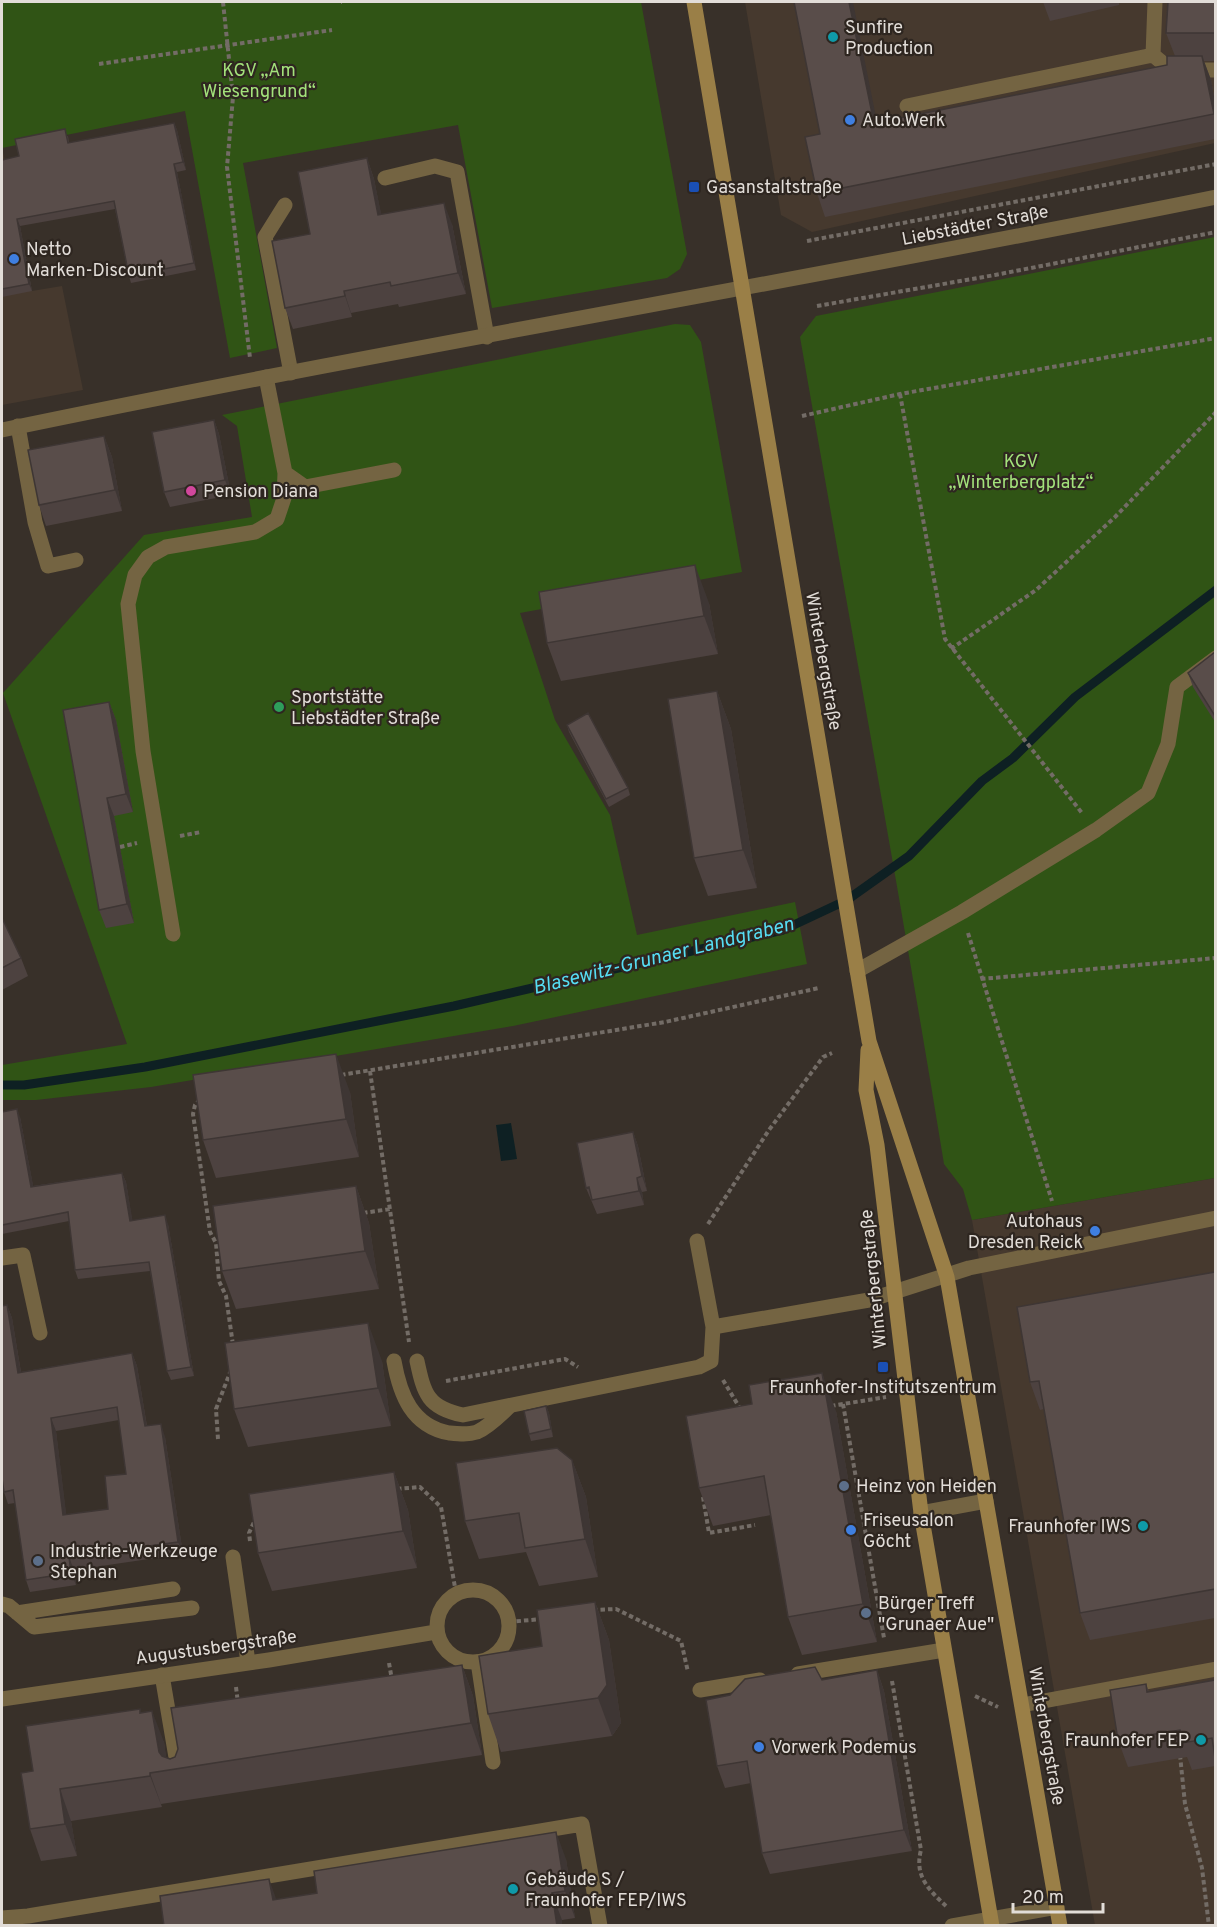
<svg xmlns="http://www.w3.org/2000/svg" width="1217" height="1927" viewBox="0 0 1217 1927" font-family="Overpass,sans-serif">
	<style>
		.built { fill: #46392e }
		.green { fill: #305415 }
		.water { fill: #0e2023 }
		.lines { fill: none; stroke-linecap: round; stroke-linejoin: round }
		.stream { stroke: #0e2023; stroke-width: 9 }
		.path { stroke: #736c66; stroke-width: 4; stroke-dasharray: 4.5 3; stroke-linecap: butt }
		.service { stroke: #746442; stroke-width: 15 }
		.minor { stroke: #746442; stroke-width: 15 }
		.secondary { stroke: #9a7f47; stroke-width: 15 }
		.wall { fill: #4d4240; fill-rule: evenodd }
		.shaded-wall { fill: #3e3634 }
		.building { fill: #594d4a; stroke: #3e3634; stroke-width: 1.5; fill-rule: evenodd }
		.culture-dot { fill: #0f9aa8; stroke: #2e2620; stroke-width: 2 }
		.shop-dot { fill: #3f7fe0; stroke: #2e2620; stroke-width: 2 }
		.transit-dot { fill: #1a4fb4; stroke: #2e2620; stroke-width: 2 }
		.hotel-dot { fill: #d1479c; stroke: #2e2620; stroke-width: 2 }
		.leisure-dot { fill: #2e9e5b; stroke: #2e2620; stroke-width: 2 }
		.service-dot { fill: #5c6f8a; stroke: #2e2620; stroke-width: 2 }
		.labels { text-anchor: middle; stroke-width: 4.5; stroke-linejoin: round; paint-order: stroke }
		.poi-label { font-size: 18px; fill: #e2ddd8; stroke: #2e2620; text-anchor: start }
		.park-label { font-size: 18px; fill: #a3e27b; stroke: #2e2620 }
		.street-label { font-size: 18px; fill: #e2ddd8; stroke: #2e2620 }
		.water-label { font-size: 20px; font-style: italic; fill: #56ddf3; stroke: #2e2620 }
	</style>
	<rect width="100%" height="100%" fill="#383029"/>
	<!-- built -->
	<path class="built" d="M745,2H1215V143L812,232L781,215Z
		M2,147L32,291L62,286L83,390L2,405Z
		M1215,1178V1925H1095L972,1220Z"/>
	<!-- green -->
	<path class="green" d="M2,2H641L687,254L680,269L667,278L492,308L458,125L243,163L277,348L230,358L185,111L2,148Z
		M1215,237V1178L972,1220L963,1189L944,1164C899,888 848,613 800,337L816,316Z
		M675,324L690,325L701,342L742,572L520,613L555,720L610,815L637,935L795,902L807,964L513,1026L151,1087L36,1100H2V1065L127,1044L3,693L144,535L252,517L237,426L222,415Z"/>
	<!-- water -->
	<path class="water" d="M511,1123L517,1159L501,1161L496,1125Z"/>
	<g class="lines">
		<!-- stream -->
		<path class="stream" d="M2,1085H24L145,1067L454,1006L783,930L847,900L909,856L982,781L1013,758L1075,697L1216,590"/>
		<!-- path -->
		<path class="path" d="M223,2L233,97L227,167L250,358
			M341,2H342
			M99,64L332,30
			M807,241L1216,164
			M817,306L995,275L1216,232
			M900,394L945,639L1082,813
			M802,416L900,394L1216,338
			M951,649L1036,590L1115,517L1216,412
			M180,836L201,832
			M120,847L137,843
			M968,933L1052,1201
			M981,979L1216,958
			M370,1071L409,1342
			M341,1075L665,1022L819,988
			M200,1099L195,1105L193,1114L210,1232L216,1243L219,1281L226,1296L233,1345
			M363,1213L390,1209
			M708,1224L769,1130L823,1057L832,1053
			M723,1380L741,1410
			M446,1381L565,1359L578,1367
			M843,1404L884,1638
			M831,1406L886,1397
			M218,1439L216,1409L231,1370
			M397,1489L420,1487L441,1507L456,1593
			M703,1497L709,1533L755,1525
			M250,1541L249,1533L255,1520
			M593,1610L616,1609L681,1641L688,1672
			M509,1622L541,1619
			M389,1663L392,1680
			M892,1681L921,1850C914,1876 929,1890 946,1906
			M236,1687L238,1703
			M975,1696L998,1707
			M1180,1755L1185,1804L1202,1868L1209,1926"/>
		<!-- service -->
		<path class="service" d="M1153,55L1171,70H1216
			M907,106L1153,55L1155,2
			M385,178L435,166L457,172L487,337
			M285,205L265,237L291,373
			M266,377L285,473L305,487L394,470
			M18,426L35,522L48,566L76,560
			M173,934L143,751L128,604L135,575L148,557L166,547L255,532L277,519L284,498L285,473
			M857,971L962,912L1096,830L1148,793L1168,744L1177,687L1216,658
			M697,1241L713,1327L869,1300L969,1268L1216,1218
			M2,1258L23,1255L40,1333
			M394,1361C400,1395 412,1426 449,1433C459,1434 468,1435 477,1432C490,1426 500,1415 510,1406
			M417,1361C424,1394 428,1408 463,1415L699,1367L711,1361L713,1327
			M921,1513L986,1501
			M233,1557L248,1662
			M2,1604L9,1606L34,1627L192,1608
			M17,1613L173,1589
			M478,1662L493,1762
			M798,1674L944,1650
			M162,1675L179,1775
			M700,1690L760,1680
			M1022,1705L1216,1669
			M2,1918L28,1916L582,1824L600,1926
			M952,1926L1057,1907"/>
		<!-- minor -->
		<path class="minor" d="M2,430C405,346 812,279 1216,197
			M437 1626a36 36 0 1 1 72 0a36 36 0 1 1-72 0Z
			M2,1699L269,1660L436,1632"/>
		<!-- secondary -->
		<path class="secondary" d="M694,2L869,1041L947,1277L1060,1926
			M868,1050L866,1090L877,1145L921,1513L992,1926"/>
	</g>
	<!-- wall -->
	<path class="wall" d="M1043,2H1119V5L1050,21Z
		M1215,2V61H1204L1211,80L1215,102V139L825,217L817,193L820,134L1167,65L1175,56L1166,33Z
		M174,123L177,130L186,170L177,172L196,270L131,283L129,276L115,209L20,226L32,291L2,297V160L19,156L68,136L69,143Z
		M367,158L374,179L381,215L452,224L466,294L399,307L398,304L351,313L352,317L293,329L285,308L310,234Z
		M214,420L219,434L231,495L170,507L164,492Z
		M104,436L112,457L122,511L46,526L39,505Z
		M709,603L718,654L561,681L547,643Z
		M1215,652V722L1193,687L1188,673Z
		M717,691L731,729L757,888L708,896L694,858Z
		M109,702L116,720L133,812L114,816L134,923L106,928L99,910Z
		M567,725L628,788L630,795L609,807L569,732Z
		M2,918L21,958L28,976L2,990Z
		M350,1092L359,1157L216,1178L203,1140Z
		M2,1112L20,1117L33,1186L122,1173L126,1182L132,1220L168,1224L194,1376L171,1380L167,1371L150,1271L78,1279L75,1270L69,1221L2,1234Z
		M633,1132L638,1146L647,1191L642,1192L644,1205L597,1214L586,1188Z
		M356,1186L369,1223L379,1289L236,1309L222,1271Z
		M1215,1272V1618L1090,1640L1080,1613L1044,1409L1040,1410L1030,1382Z
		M7,1305L12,1318L21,1372L132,1353L137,1366L147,1426L165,1437L183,1554L74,1570L76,1585L30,1592L26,1580L15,1503L8,1504L4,1492ZM119,1420L126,1474L108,1509L66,1515L56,1431Z
		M382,1361L391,1426L248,1447L234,1409Z
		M546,1406L549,1413L553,1437L531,1441L529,1434Z
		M836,1411L877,1642L802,1655L788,1617L771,1515L713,1526L699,1488Z
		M572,1460L586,1497L598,1577L539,1586L526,1552L479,1559L465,1521Z
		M394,1472L408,1510L417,1568L272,1591L258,1553Z
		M595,1602L609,1640L621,1723L612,1736L501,1752L488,1714L542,1646Z
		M462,1665L473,1696L482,1755L161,1804L162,1807L71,1821L77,1856L41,1861L30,1829L33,1771L141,1713L164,1742L166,1758L170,1759Z
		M877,1670L884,1691L912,1851L770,1874L762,1853L751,1783L725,1788L717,1766L822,1680Z
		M1215,1680V1766L1192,1770L1187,1757L1128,1767L1118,1740L1146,1684L1149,1692Z
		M566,1859L575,1918L562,1920L164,1926L277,1900Z"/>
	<!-- shaded-wall -->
	<path class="shaded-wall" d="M849,2H853L882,147L874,123Z
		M1202,56L1211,80L1215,102V118Z
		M174,123L177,130L186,170L183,162Z
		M367,158L374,179L386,237L378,215Z
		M174,164L177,172L196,270L194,263Z
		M444,203L452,224L466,294L458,273Z
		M17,219L20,226L32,291L29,284Z
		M344,291L351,313L352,317L345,296Z
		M214,420L219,434L231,495L225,480Z
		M104,436L112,457L122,511L115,490Z
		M695,565L709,603L718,654L704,616Z
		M717,691L731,729L757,888L743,850Z
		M109,702L116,720L133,812L126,794Z
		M107,798L114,816L134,923L127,904Z
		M336,1054L350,1092L359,1157L346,1119Z
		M17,1109L20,1117L35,1195L31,1187Z
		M633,1132L638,1146L647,1191L642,1176Z
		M122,1173L126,1182L134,1229L130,1221Z
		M637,1178L642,1192L644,1205L639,1191Z
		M356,1186L369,1223L379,1289L365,1251Z
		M165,1215L168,1224L194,1376L191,1367Z
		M7,1305L12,1318L23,1385L18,1373Z
		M368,1323L382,1361L391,1426L378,1388Z
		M132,1353L137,1366L149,1439L145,1426Z
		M822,1373L836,1411L877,1642L863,1604Z
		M546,1406L549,1413L553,1437L551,1429Z
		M51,1418L56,1431L68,1528L63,1515Z
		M161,1424L165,1437L183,1554L178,1542Z
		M572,1460L586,1497L598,1577L585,1539Z
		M394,1472L408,1510L417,1568L403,1531Z
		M69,1557L74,1570L76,1585L71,1573Z
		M595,1602L609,1640L621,1723L612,1736L598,1698Z
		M462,1665L473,1696L482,1755L471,1723Z
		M877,1670L884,1691L912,1851L904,1830Z
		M152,1711L164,1742L168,1770L159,1752Z
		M150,1773L161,1804L162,1807L150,1776Z
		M60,1789L71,1821L77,1856L65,1824Z
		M556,1832L566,1859L575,1918L565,1891Z
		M269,1879L279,1907L273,1900Z
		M552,1893L562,1920V1926H557Z"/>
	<!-- building -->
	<path class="building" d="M794,2H849L874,123L1167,65V56H1202L1214,114L817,193L805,137L820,134Z
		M1168,2H1215V33H1166Z
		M174,123L183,162L174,164L194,263L129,276L114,201L17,219L29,284L2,289V160L19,156L15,139L65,129L68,143Z
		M367,158L378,215L444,203L458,273L391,286L390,282L344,291L345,296L285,308L272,241L310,234L298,172Z
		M214,420L225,480L164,492L152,432Z
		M104,436L115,490L39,505L28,450Z
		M695,565L704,616L547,643L539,592Z
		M1215,652V716L1188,673Z
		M717,691L743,850L694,858L668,699Z
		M109,702L126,794L107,798L127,904L99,910L63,710Z
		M588,713L628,788L606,799L567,725Z
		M2,918L21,958L2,968Z
		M336,1054L346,1119L203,1140L193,1075Z
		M17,1109L31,1187L122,1173L130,1221L165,1215L191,1367L167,1371L149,1262L75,1270L68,1212L2,1225V1112Z
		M633,1132L642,1176L637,1178L639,1191L592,1200L589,1187L586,1188L577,1143Z
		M356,1186L365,1251L222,1271L213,1206Z
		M1215,1272V1589L1080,1613L1039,1381L1030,1382L1017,1307Z
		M7,1305L18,1373L132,1353L145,1426L161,1424L178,1542L69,1557L71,1573L26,1580L13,1490L4,1492L2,1478V1306ZM117,1407L126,1474L105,1476L108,1509L63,1515L51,1418Z
		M368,1323L378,1388L234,1409L225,1343Z
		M822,1373L863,1604L788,1617L764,1476L699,1488L686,1416L752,1404L749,1385Z
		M546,1406L551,1429L529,1434L524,1411Z
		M557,1448L572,1460L585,1539L525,1548L519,1513L465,1521L456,1463Z
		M394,1472L403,1531L258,1553L249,1494Z
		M595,1602L607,1685L598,1698L488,1714L479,1656L542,1646L537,1610Z
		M462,1665L471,1723L150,1773V1776L60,1789L65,1824L30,1829L21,1773L33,1771L26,1726L140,1709V1713L152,1711L159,1752L162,1756L170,1759L175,1757L178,1749L171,1708Z
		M815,1667L822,1680L877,1670L904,1830L762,1853L747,1761L717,1766L706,1700L730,1695L745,1679Z
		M1215,1680V1758L1212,1738L1182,1743L1180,1730L1118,1740L1110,1690L1146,1684L1147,1692Z
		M556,1832L565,1891L552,1893L557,1926H164L160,1896L269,1879L273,1900L317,1893L314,1871Z"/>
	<!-- markers -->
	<g class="culture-dot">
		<circle cx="833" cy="37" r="6"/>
		<circle cx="1143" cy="1526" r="6"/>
		<circle cx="1201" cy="1740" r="6"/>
		<circle cx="513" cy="1889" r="6"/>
	</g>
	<g class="shop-dot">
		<circle cx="850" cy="120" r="6"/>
		<circle cx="14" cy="259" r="6"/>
		<circle cx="1095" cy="1231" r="6"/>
		<circle cx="851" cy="1530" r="6"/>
		<circle cx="759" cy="1747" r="6"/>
	</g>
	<g class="transit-dot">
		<rect x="688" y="181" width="12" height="12" rx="3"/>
		<rect x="877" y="1361" width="12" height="12" rx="3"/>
	</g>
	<circle class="hotel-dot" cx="191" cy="491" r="6"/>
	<circle class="leisure-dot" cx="279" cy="707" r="6"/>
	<g class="service-dot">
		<circle cx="844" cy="1486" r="6"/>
		<circle cx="38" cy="1561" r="6"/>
		<circle cx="866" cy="1613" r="6"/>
	</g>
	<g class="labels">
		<!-- poi labels -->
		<g class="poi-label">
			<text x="845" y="33">Sunfire<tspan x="845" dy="21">Production</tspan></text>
			<text x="862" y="126">Auto.Werk</text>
			<text x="706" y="193">Gasanstaltstraße</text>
			<text x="26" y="255">Netto<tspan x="26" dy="21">Marken-Discount</tspan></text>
			<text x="203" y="497">Pension Diana</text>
			<text x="291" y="703">Sportstätte<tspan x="291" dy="21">Liebstädter Straße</tspan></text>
			<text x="1083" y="1227" text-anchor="end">Autohaus<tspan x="1083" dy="21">Dresden Reick</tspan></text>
			<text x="883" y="1393" text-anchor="middle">Fraunhofer-Institutszentrum</text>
			<text x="856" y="1492">Heinz von Heiden</text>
			<text x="863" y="1526">Friseusalon<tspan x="863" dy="21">Göcht</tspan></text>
			<text x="1131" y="1532" text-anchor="end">Fraunhofer IWS</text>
			<text x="50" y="1557">Industrie-Werkzeuge<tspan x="50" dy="21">Stephan</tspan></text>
			<text x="878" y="1609">Bürger Treff<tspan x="878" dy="21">"Grunaer Aue"</tspan></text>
			<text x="1189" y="1746" text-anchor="end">Fraunhofer FEP</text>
			<text x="771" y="1753">Vorwerk Podemus</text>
			<text x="525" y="1885">Gebäude S /<tspan x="525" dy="21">Fraunhofer FEP/IWS</tspan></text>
		</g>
		<!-- park labels -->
		<g class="park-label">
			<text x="259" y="76">KGV „Am<tspan x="259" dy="21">Wiesengrund“</tspan></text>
			<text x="1021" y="467">KGV<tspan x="1021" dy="21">„Winterbergplatz“</tspan></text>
		</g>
		<!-- street labels -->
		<g class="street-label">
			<text transform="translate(975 225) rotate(-11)" y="6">Liebstädter Straße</text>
			<text transform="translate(824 661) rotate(80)" y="6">Winterbergstraße</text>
			<text transform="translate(873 1279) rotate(-96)" y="6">Winterbergstraße</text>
			<text transform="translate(216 1647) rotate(-8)" y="6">Augustusbergstraße</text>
			<text transform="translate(1047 1736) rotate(80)" y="6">Winterbergstraße</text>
		</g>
		<!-- water labels -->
		<g class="water-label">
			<text transform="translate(663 955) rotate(-14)" y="7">Blasewitz‐Grunaer Landgraben</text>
		</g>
	</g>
	<!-- border -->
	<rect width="1217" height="1927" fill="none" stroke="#e2ddd8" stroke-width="6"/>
	<!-- scale -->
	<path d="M1013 1903v9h90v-9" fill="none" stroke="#e2ddd8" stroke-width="3"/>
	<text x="1022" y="1903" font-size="18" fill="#e2ddd8" stroke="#2e2620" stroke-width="4.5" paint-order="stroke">20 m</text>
</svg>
